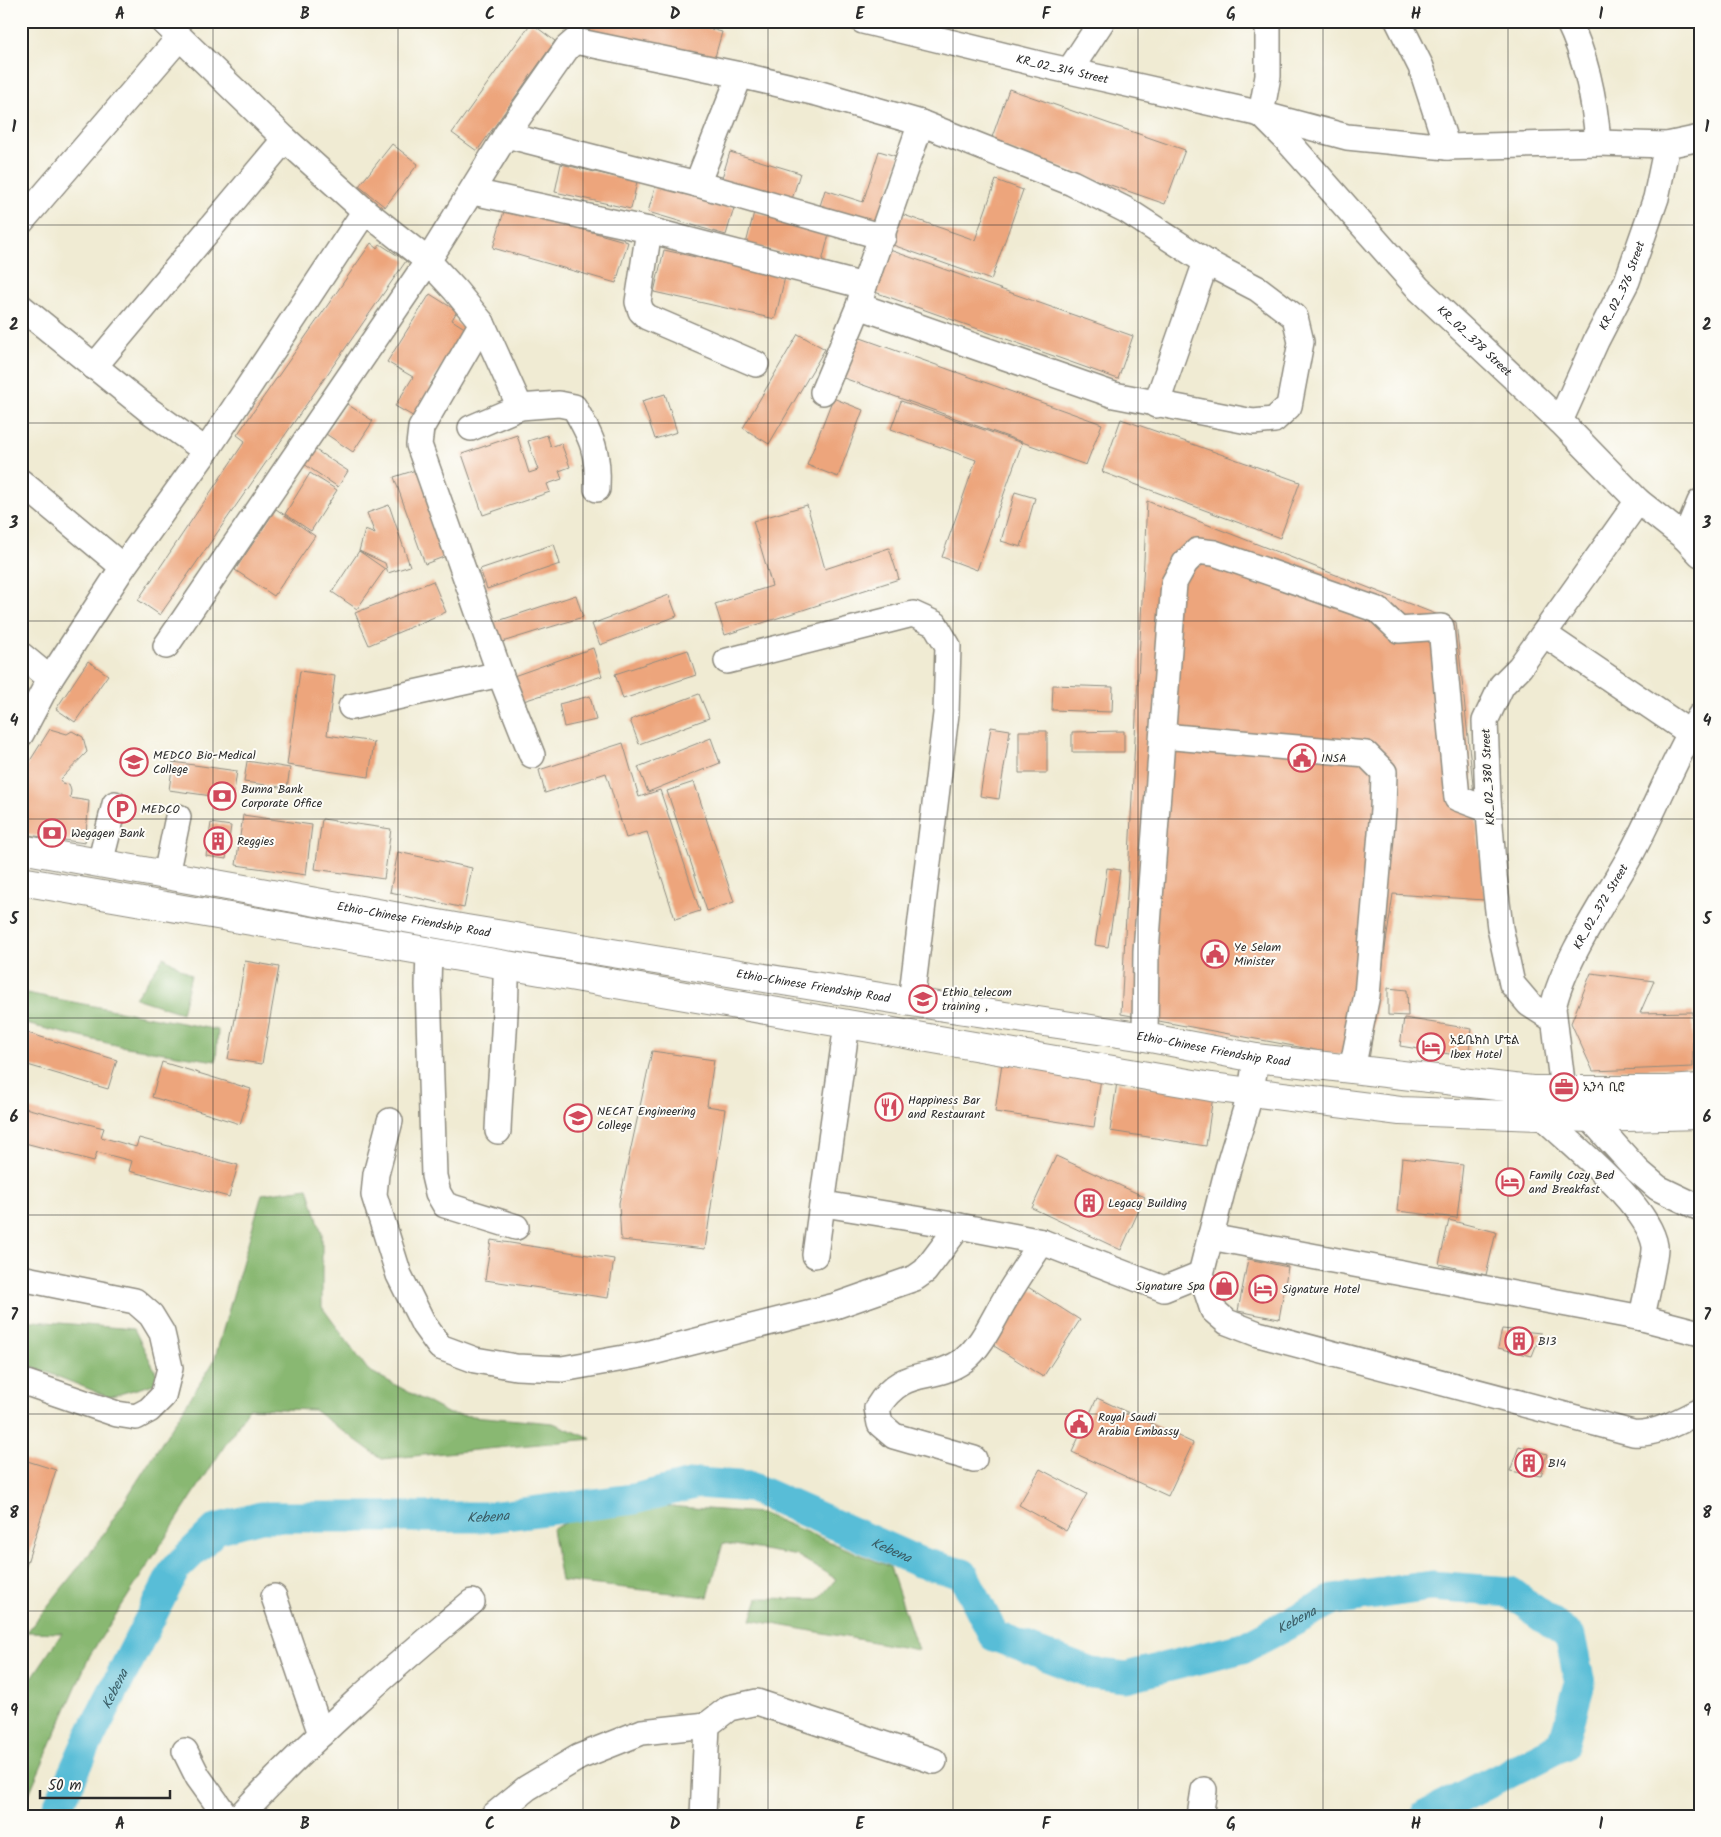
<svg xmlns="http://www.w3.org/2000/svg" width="1721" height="1837" viewBox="0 0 1721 1837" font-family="Kalam,'Noto Sans Ethiopic',sans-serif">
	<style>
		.forest { fill: #89b872; stroke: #5a724e }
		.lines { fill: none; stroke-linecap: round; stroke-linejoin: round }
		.river { stroke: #59bdd7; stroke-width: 31 }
		.building { fill: #eda57c }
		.minor-casing { stroke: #8e8b7f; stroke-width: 28 }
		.major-casing { stroke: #8e8b7f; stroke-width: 30 }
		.minor { stroke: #fff; stroke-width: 25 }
		.major { stroke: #fff; stroke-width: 28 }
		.grid { fill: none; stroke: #2b2b2b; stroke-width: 1; stroke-opacity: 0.55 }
		.labels { text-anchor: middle; stroke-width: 4; stroke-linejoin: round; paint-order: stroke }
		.street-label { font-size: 12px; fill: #2b2b2b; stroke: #fdfcf7 }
		.poi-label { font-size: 12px; fill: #2b2b2b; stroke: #fdfcf7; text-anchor: start }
		.water-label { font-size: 14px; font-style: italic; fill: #3b5e67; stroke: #fdfcf7 }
		.neatline { fill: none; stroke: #2b2b2b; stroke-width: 2 }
		.grid-label { font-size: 16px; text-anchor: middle; font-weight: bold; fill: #2b2b2b }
	</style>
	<rect width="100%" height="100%" fill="#fdfcf7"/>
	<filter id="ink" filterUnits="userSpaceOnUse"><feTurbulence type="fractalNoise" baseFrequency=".02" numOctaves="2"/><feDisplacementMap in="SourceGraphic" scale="10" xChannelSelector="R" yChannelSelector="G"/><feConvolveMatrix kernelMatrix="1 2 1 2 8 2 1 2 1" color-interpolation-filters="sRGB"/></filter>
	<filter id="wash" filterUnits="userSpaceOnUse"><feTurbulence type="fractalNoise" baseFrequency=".0096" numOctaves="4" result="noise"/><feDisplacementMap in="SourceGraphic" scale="20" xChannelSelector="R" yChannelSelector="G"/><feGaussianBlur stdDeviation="1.12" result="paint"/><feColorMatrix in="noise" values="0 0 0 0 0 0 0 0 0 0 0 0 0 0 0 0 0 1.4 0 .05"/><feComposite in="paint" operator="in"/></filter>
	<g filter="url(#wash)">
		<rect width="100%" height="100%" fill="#f0ebd3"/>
		<!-- forest -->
		<path class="forest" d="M164,957L191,975L182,1013L135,998Z
			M21,992L218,1030L216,1061L120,1046L21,1023Z
			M308,1188L322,1234V1307L368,1370L449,1414L553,1423L592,1439L382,1459L314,1410L249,1408L90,1655L21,1812V1694L62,1633L27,1632L97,1544L214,1361L262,1194Z
			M21,1320L134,1329L161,1382L109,1397L21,1362Z
			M612,1502L761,1513L890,1567L918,1650L751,1620L758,1598L819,1599L836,1579L798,1556L723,1543L708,1597L561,1581L552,1529Z"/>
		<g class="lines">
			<!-- river -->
			<path class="river" id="s1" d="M54,1816L86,1745L175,1569L216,1529L261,1517H490L634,1499L698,1483L750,1487L919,1562L963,1574L994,1636L1091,1673L1126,1677L1243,1648L1333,1600L1431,1586L1510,1592L1570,1637L1580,1683L1563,1745L1425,1816"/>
		</g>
		<g id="blocks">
			<!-- building -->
			<path class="building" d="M579,21H681L722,32L713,64L578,28Z
				M531,23L555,41L477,151L452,133Z
				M1009,89L1185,150L1165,204L990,143Z
				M392,144L418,164L385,207L359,186Z
				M879,151L899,157L877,228L819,209L825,190L863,202Z
				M730,152L800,173L790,206L720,184Z
				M561,164L637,182L631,209L555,192Z
				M996,180L1023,190L991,280L890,244L901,214L975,240Z
				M656,184L734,208L726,235L648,212Z
				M505,208L628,242L616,283L493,248Z
				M754,212L830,230L822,262L746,244Z
				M371,243L377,248L380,244L406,261L160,615L138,600L245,441L237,435Z
				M887,249L1133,336L1118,379L872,291Z
				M664,250L785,277L775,319L654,292Z
				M430,294L457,311L452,320L466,329L429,387L435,391L418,419L395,406L413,377L387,362Z
				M798,334L825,349L769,444L743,428Z
				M855,336L1102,424L1086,465L838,376Z
				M665,394L677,432L655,439L642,401Z
				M833,398L863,410L838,477L807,465Z
				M901,401L1022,443L977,570L942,557L976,460L891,429Z
				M347,404L373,421L353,452L326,434Z
				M1121,419L1300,482L1280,538L1102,472Z
				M517,435L529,473L538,470L528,441L547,435L551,447L561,443L570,467L559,471L562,479L547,484L550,492L483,515L462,454Z
				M314,449L348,471L338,487L304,464Z
				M419,469L449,555L425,564L394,477Z
				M310,473L337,490L311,531L285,514Z
				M1015,492L1035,498L1021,547L1001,541Z
				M1147,501L1456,622L1485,900L1393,894L1369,1060L1121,1014Z
				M389,505L410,566L388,573L385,563L359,551L365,530L375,534L367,513Z
				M807,505L825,569L889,548L899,579L725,635L715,604L772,586L753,521Z
				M276,509L315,536L274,596L235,570Z
				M554,544L560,564L487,589L480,569Z
				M359,551L385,569L357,609L332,592Z
				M433,581L446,612L369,645L355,613Z
				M576,595L583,617L499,643L492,623Z
				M669,595L677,616L600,645L592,624Z
				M593,648L602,676L517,703L508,678Z
				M688,650L696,675L623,699L615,674Z
				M88,661L108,675L75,722L56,709Z
				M300,671L335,676L327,735L374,742L369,777L287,765Z
				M1053,685L1113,687L1112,712L1052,710Z
				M699,694L709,718L639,744L630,720Z
				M590,696L596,720L564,727L559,704Z
				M991,727L1010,730L999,799L980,796Z
				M50,729L67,734L72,731L83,737L87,752L60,780L64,785L69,784L71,791L70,798L89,801L85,843L21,834V775Z
				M1019,731H1047V773H1019Z
				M1124,731V752H1072V732Z
				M711,738L720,763L648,792L638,767Z
				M623,743L639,797L660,790L700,911L675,919L647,832L626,838L606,773L545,793L539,770Z
				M247,761L290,768L287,788L244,782Z
				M173,762L237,771L233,799L169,790Z
				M694,782L734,902L707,911L667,791Z
				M243,815L312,825L306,875L236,865Z
				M322,819L391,829L384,879L315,869Z
				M211,823L231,826L226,859L206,856Z
				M398,852L472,868L464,908L390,892Z
				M1107,868L1120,870L1108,947L1095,945Z
				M245,961L279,967L262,1064L228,1059Z
				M1591,973L1654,981L1640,1013L1693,1012V1067L1593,1071L1571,1023Z
				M1388,988L1407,990L1408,1016L1388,1015Z
				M1404,1018L1472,1029L1468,1057L1400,1046Z
				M21,1031L117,1060L108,1089L21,1063Z
				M652,1051L714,1060L707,1106L725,1109L705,1249L621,1240L619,1203Z
				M162,1062L251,1089L240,1124L152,1097Z
				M1002,1063L1101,1078L1094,1127L995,1112Z
				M1117,1082L1213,1096L1206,1146L1110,1131Z
				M21,1107L104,1128L101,1137L136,1147L139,1138L238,1165L229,1197L129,1171L132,1161L97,1152L94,1161L21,1142Z
				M1056,1156L1145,1197L1121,1250L1032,1208Z
				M1402,1158L1463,1165L1457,1218L1397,1211Z
				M1449,1220L1496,1232L1486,1275L1439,1264Z
				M491,1240L614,1259L608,1298L485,1280Z
				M1248,1259L1288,1267L1279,1319L1238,1311Z
				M1028,1287L1080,1320L1043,1377L991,1344Z
				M1502,1329L1541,1333L1532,1356L1498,1348Z
				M1097,1398L1193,1443L1168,1496L1072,1452Z
				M1519,1446L1547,1454L1541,1476L1510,1471Z
				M21,1459L56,1470L22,1579H21Z
				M1040,1469L1087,1494L1066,1531L1019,1505Z"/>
		</g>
	</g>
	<g filter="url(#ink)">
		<use href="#blocks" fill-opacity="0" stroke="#8e8b7f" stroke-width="1"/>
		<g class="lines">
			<!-- minor casing -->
			<g class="minor-casing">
				<g id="minor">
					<path d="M163,21L285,139L365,211L428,261L455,290L482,323L520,407L471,428"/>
					<path id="s2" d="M863,21L1043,65L1261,114L1347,137L1447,147L1598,143C1595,102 1587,59 1568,21"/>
					<path d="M1398,21L1421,67L1447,147"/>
					<path d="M1069,71L1102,21"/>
					<path d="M1261,114L1268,76V21"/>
					<path id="s3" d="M1263,116L1285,138L1419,289L1560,421L1638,501L1685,538L1700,554"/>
					<path d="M506,135L697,184L883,237"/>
					<path d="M1598,143L1667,145L1700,138"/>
					<path d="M697,184L740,75"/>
					<path d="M473,192L649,230L864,286"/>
					<path d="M21,222L179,38"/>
					<path d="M649,230L638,302L641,311L647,317L756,364"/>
					<path d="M21,307L150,411L206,451L365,211"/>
					<path d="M482,323L421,428L419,445L500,674L532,755"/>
					<path d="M94,367L285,139"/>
					<path d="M823,392L859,306L864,286L921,123"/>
					<path d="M1156,405L1206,262"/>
					<path d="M520,407L559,404L574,407C592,438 599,452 597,489"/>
					<path id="s4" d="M1560,421L1596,341L1627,281L1656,198L1667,145"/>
					<path d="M21,482L123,567L50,679L21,734"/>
					<path d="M1685,538L1700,502"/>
					<path d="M123,567L206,451"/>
					<path d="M1544,634L1690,733"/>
					<path d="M166,646L428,261L506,135L567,48L575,41L740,75L817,93L921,123L1072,183L1126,210L1206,262L1258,289L1295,317L1301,342L1289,406L1274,420L1253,422L1114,395L859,306"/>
					<path d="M21,655L50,679"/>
					<path d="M727,661L913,614L935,624L948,646L946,714L911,1002"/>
					<path d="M351,707L500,674"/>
					<path d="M1163,736L1366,754L1384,772L1383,810L1367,995L1352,1069"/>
					<path d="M100,863L115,804"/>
					<path d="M166,875L178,817"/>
					<path d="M429,951L428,985L434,1176L438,1193L445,1205L516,1227"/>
					<path d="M1554,1020L1529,1004L1512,984L1500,928L1494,876L1488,799L1485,721L1502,685L1520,667L1638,501"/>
					<path d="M1145,1037L1146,951L1174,583L1185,563L1197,551L1214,553L1378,610L1399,630L1441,627L1457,798L1489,810"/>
					<path d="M1256,1058L1251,1092L1228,1168L1201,1274L1213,1310L1227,1322L1258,1334L1633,1433C1657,1435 1678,1421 1700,1411"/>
					<path id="s5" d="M1563,1090L1553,1008C1563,961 1606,899 1630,856C1655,810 1673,761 1700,716"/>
					<path d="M1543,1117C1574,1147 1649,1206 1655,1246C1656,1259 1644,1303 1642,1318"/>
					<path d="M1590,1118L1638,1171L1658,1188L1700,1208"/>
					<path d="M390,1121L376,1174L374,1195L399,1275L424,1325L440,1347L475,1360L516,1367L562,1369L641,1355L835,1306L915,1278L925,1271L959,1226"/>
					<path d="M498,1131C500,1075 507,1020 506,964"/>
					<path d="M824,1204L959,1226L1042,1242L1164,1289L1201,1274"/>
					<path d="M1210,1237L1642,1318L1700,1333"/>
					<path d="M815,1255L847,1024"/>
					<path d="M21,1278L135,1301L151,1315L162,1333L170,1368L163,1396L149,1410L136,1417L117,1414L21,1381"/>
					<path d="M974,1459L894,1436L880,1424L877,1408C904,1364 931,1384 964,1360C983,1345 994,1317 1007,1296C1018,1278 1030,1260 1042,1242"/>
					<path d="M274,1597L321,1734"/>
					<path d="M707,1725L729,1708L757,1702L934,1761"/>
					<path d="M185,1751L198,1777L226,1816"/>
					<path d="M240,1816C312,1738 391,1669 472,1602"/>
					<path d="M493,1816L527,1788L579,1757L642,1732L707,1725L703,1816"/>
					<path d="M1200,1816L1204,1790"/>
				</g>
			</g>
			<!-- major casing -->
			<g class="major-casing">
				<g id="major">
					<path id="s6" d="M21,849L466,929L911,1002L1145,1037L1256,1058L1532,1090H1667L1700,1088"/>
					<path d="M21,881L1211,1087L1400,1111L1590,1118L1700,1115"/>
				</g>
			</g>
			<!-- minor -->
			<use href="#minor" class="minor"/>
			<!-- major -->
			<use href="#major" class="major"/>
		</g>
	</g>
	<!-- grid -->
	<path class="grid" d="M213,21V1816M398,21V1816M583,21V1816M768,21V1816M953,21V1816M1138,21V1816M1323,21V1816M1508,21V1816M21,225H1700M21,423H1700M21,621H1700M21,819H1700M21,1018H1700M21,1215H1700M21,1414H1700M21,1611H1700"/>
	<!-- icons -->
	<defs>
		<g id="civic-ring" transform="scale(1.4375)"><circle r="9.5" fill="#fdfcf7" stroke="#d1495b" stroke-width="1.5"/><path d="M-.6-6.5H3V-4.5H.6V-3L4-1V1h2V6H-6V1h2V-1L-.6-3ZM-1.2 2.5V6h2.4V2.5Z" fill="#d1495b"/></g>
		<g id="university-ring" transform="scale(1.4375)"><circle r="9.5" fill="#fdfcf7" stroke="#d1495b" stroke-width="1.5"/><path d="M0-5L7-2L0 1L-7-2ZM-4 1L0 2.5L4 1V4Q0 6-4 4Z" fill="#d1495b"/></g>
		<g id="bank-ring" transform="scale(1.4375)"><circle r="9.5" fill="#fdfcf7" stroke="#d1495b" stroke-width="1.5"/><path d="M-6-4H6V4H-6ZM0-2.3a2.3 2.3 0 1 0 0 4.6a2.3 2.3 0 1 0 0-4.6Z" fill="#d1495b"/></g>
		<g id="parking-ring" transform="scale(1.4375)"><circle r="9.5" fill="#fdfcf7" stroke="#d1495b" stroke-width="1.5"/><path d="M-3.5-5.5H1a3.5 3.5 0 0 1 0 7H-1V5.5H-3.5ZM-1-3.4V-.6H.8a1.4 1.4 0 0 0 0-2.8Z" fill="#d1495b"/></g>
		<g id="building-ring" transform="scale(1.4375)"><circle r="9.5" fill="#fdfcf7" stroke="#d1495b" stroke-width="1.5"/><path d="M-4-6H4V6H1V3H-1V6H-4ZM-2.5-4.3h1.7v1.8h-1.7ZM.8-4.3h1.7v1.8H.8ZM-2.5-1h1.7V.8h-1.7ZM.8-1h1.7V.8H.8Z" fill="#d1495b"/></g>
		<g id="hotel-ring" transform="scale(1.4375)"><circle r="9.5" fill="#fdfcf7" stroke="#d1495b" stroke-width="1.5"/><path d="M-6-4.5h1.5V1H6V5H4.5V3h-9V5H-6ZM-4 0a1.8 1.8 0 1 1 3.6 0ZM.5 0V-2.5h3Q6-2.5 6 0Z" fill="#d1495b"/></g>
		<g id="office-ring" transform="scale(1.4375)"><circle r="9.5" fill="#fdfcf7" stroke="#d1495b" stroke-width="1.5"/><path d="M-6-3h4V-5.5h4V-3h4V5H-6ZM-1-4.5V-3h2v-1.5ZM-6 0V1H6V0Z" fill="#d1495b"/></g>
		<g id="restaurant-ring" transform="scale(1.4375)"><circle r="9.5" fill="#fdfcf7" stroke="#d1495b" stroke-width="1.5"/><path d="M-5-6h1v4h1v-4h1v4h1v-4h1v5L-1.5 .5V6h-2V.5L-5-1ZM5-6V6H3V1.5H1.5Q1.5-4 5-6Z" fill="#d1495b"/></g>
		<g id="shop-ring" transform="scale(1.4375)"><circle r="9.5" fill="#fdfcf7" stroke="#d1495b" stroke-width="1.5"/><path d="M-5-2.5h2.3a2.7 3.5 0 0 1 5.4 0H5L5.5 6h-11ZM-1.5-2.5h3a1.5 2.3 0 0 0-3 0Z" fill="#d1495b"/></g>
	</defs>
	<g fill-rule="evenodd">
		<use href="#civic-ring" x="1302" y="758"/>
		<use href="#university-ring" x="134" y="762"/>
		<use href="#bank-ring" x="222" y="796"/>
		<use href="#parking-ring" x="122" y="809"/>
		<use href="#bank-ring" x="52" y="833"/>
		<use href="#building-ring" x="218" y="841"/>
		<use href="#civic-ring" x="1215" y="954"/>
		<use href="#university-ring" x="923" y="999"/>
		<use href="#hotel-ring" x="1431" y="1047"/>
		<use href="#office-ring" x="1564" y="1087"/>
		<use href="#restaurant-ring" x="889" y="1107"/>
		<use href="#university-ring" x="578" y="1118"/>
		<use href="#hotel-ring" x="1510" y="1182"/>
		<use href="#building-ring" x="1089" y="1203"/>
		<use href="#shop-ring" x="1224" y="1286"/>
		<use href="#hotel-ring" x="1263" y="1289"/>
		<use href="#building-ring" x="1519" y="1341"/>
		<use href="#civic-ring" x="1079" y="1424"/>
		<use href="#building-ring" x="1529" y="1463"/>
	</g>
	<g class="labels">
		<!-- street labels -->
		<g class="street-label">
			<text dy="4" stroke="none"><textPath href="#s2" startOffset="205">KR_02_314 Street</textPath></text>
			<text dy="4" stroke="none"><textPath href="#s4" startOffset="149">KR_02_376 Street</textPath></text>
			<text dy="4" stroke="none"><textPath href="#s3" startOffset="309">KR_02_378 Street</textPath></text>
			<text transform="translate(1488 777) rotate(-93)" y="4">KR_02_380 Street</text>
			<text dy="4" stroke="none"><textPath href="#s5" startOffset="195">KR_02_372 Street</textPath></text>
			<text dy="4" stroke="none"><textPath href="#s6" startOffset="399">Ethio-Chinese Friendship Road</textPath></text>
			<text dy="4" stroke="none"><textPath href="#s6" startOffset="804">Ethio-Chinese Friendship Road</textPath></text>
			<text dy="4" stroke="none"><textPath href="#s6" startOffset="1209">Ethio-Chinese Friendship Road</textPath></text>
		</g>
		<!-- poi labels -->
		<g class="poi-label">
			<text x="153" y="759">MEDCO Bio-Medical<tspan x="153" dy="14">College</tspan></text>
			<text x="1321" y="762">INSA</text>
			<text x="241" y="793">Bunna Bank<tspan x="241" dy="14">Corporate Office</tspan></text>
			<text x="141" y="813">MEDCO</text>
			<text x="71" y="837">Wegagen Bank</text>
			<text x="237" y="845">Reggies</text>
			<text x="1234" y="951">Ye Selam<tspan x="1234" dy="14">Minister</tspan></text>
			<text x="942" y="996">Ethio telecom<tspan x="942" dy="14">training ,</tspan></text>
			<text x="1450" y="1044">አይቤክስ ሆቴል<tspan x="1450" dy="14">Ibex Hotel</tspan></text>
			<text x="1583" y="1091">ኢንሳ ቢሮ</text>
			<text x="908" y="1104">Happiness Bar<tspan x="908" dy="14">and Restaurant</tspan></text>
			<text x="597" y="1115">NECAT Engineering<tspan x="597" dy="14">College</tspan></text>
			<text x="1529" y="1179">Family Cozy Bed<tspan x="1529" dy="14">and Breakfast</tspan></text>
			<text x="1108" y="1207">Legacy Building</text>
			<text x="1205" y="1290" text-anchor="end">Signature Spa</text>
			<text x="1282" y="1293">Signature Hotel</text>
			<text x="1538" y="1345">B13</text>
			<text x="1098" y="1421">Royal Saudi<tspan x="1098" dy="14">Arabia Embassy</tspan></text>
			<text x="1548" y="1467">B14</text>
		</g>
		<!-- water labels -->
		<g class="water-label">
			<text dy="5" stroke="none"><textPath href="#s1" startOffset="606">Kebena</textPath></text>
			<text dy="5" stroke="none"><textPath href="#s1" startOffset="1026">Kebena</textPath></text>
			<text dy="5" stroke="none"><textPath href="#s1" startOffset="1491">Kebena</textPath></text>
			<text dy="5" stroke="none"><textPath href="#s1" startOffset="141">Kebena</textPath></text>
		</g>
	</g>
	<!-- margin -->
	<rect width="1721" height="1837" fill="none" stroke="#fdfcf7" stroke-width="55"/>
	<!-- scale -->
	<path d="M40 1790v8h130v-8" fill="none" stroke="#2b2b2b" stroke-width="2.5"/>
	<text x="48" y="1790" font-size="15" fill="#2b2b2b" stroke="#fdfcf7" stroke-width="4" paint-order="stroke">50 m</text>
	<rect x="28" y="28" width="1666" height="1782" class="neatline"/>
	<g class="grid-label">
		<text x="120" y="19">A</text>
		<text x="305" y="19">B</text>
		<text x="490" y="19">C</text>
		<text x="675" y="19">D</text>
		<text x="860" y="19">E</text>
		<text x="1046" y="19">F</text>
		<text x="1231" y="19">G</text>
		<text x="1416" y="19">H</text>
		<text x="1601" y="19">I</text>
		<text x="14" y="132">1</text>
		<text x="1707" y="132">1</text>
		<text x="14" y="330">2</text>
		<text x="1707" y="330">2</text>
		<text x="14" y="528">3</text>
		<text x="1707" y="528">3</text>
		<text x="14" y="726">4</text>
		<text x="1707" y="726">4</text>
		<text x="14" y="924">5</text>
		<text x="1707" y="924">5</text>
		<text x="14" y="1122">6</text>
		<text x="1707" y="1122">6</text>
		<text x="14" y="1320">7</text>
		<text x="1707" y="1320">7</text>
		<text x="14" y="1518">8</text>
		<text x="1707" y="1518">8</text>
		<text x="14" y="1716">9</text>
		<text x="1707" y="1716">9</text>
		<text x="120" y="1829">A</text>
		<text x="305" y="1829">B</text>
		<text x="490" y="1829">C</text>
		<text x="675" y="1829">D</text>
		<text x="860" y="1829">E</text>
		<text x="1046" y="1829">F</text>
		<text x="1231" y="1829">G</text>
		<text x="1416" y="1829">H</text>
		<text x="1601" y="1829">I</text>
	</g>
</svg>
